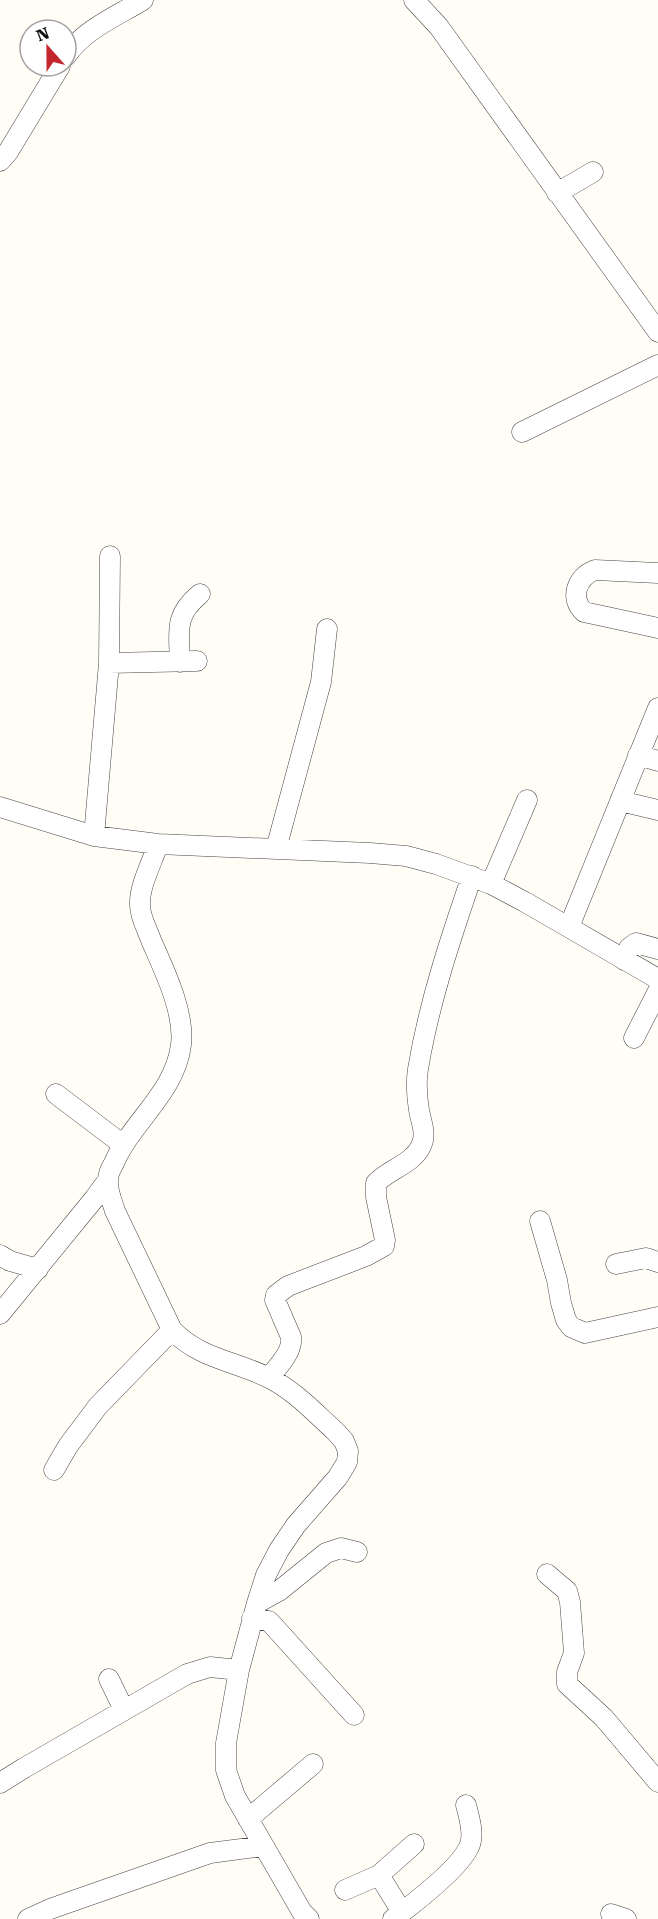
<svg xmlns="http://www.w3.org/2000/svg" width="658" height="1919" viewBox="0 0 658 1919" font-family="'Roboto Serif',serif">
	<style>
		.lines { fill: none; stroke-linecap: round; stroke-linejoin: round }
		.minor-casing { stroke: #444; stroke-width: 21 }
		.minor { stroke: #fff; stroke-width: 20 }
	</style>
	<rect width="100%" height="100%" fill="#fffdf5"/>
	<g class="lines">
		<!-- minor casing -->
		<g class="minor-casing">
			<path id="minor" d="M414,0L439,27L658,332
				M66,56C83,30 117,16 143,0
				M0,161L8,152L60,66
				M557,193L593,172
				M522,432L658,365
				M658,573L595,570C577,577 569,598 584,612L658,628
				M180,662C179,631 174,615 200,594
				M109,663L197,661
				M638,755L658,761
				M620,801L658,810
				M0,807L94,836L158,844L370,853L406,856L436,864L491,884L525,902L658,979
				M94,836L109,663L110,556
				M158,844C152,863 139,886 140,905C140,917 147,929 151,940C164,970 185,1012 181,1045C175,1093 132,1121 114,1163C111,1168 108,1174 108,1180C107,1190 112,1201 115,1211L172,1330C201,1360 237,1361 271,1379C296,1392 316,1414 336,1432L344,1441L348,1451L347,1462L338,1477L296,1525L279,1550L266,1575L257,1603L239,1670L226,1743V1770L235,1796L302,1912L309,1919
				M276,849L321,682L327,629
				M491,884L527,800
				M569,927L658,708
				M624,960L629,948L636,943L658,949
				M634,1038L658,991
				M56,1094L122,1144
				M540,1221L557,1280L561,1303L566,1320L571,1327L585,1333L658,1317
				M0,1255L10,1261L38,1269
				M616,1264L646,1258L658,1262
				M0,1314L94,1199L108,1180
				M269,1378C278,1366 293,1352 291,1337L275,1300L276,1295L288,1286L366,1256L384,1246L385,1240L376,1197V1183C389,1169 413,1164 421,1146C427,1134 421,1122 419,1110C417,1098 416,1082 418,1069C429,1003 450,940 472,876
				M54,1470L68,1446L98,1406L172,1330
				M547,1574L567,1591L570,1602L574,1653L567,1672V1684L604,1718L658,1782
				M257,1603L279,1591L326,1553L341,1548L357,1552
				M252,1618L269,1621L354,1715
				M109,1679L124,1710
				M0,1783L24,1768L187,1674L210,1667L239,1670
				M248,1819L313,1764
				M379,1875L414,1844
				M345,1890L379,1875L402,1912
				M611,1914L626,1919
				M28,1919L50,1909L210,1853L264,1846
				M393,1919C413,1904 459,1869 469,1847C475,1835 469,1817 466,1805"/>
		</g>
		<!-- minor -->
		<use href="#minor" class="minor"/>
	</g>
	<!-- north arrow -->
	<g transform="translate(48 48) rotate(339)"><circle r="28" fill="#ffffff" stroke="#a0a0a0" stroke-width="1.5"/>
	<path d="M0-4.5L10 22L0 15L-10 22Z" fill="#c4262e"/>
	<text y="-9" font-size="16" font-weight="bold" text-anchor="middle" fill="#111111">N</text>
	</g>
</svg>
